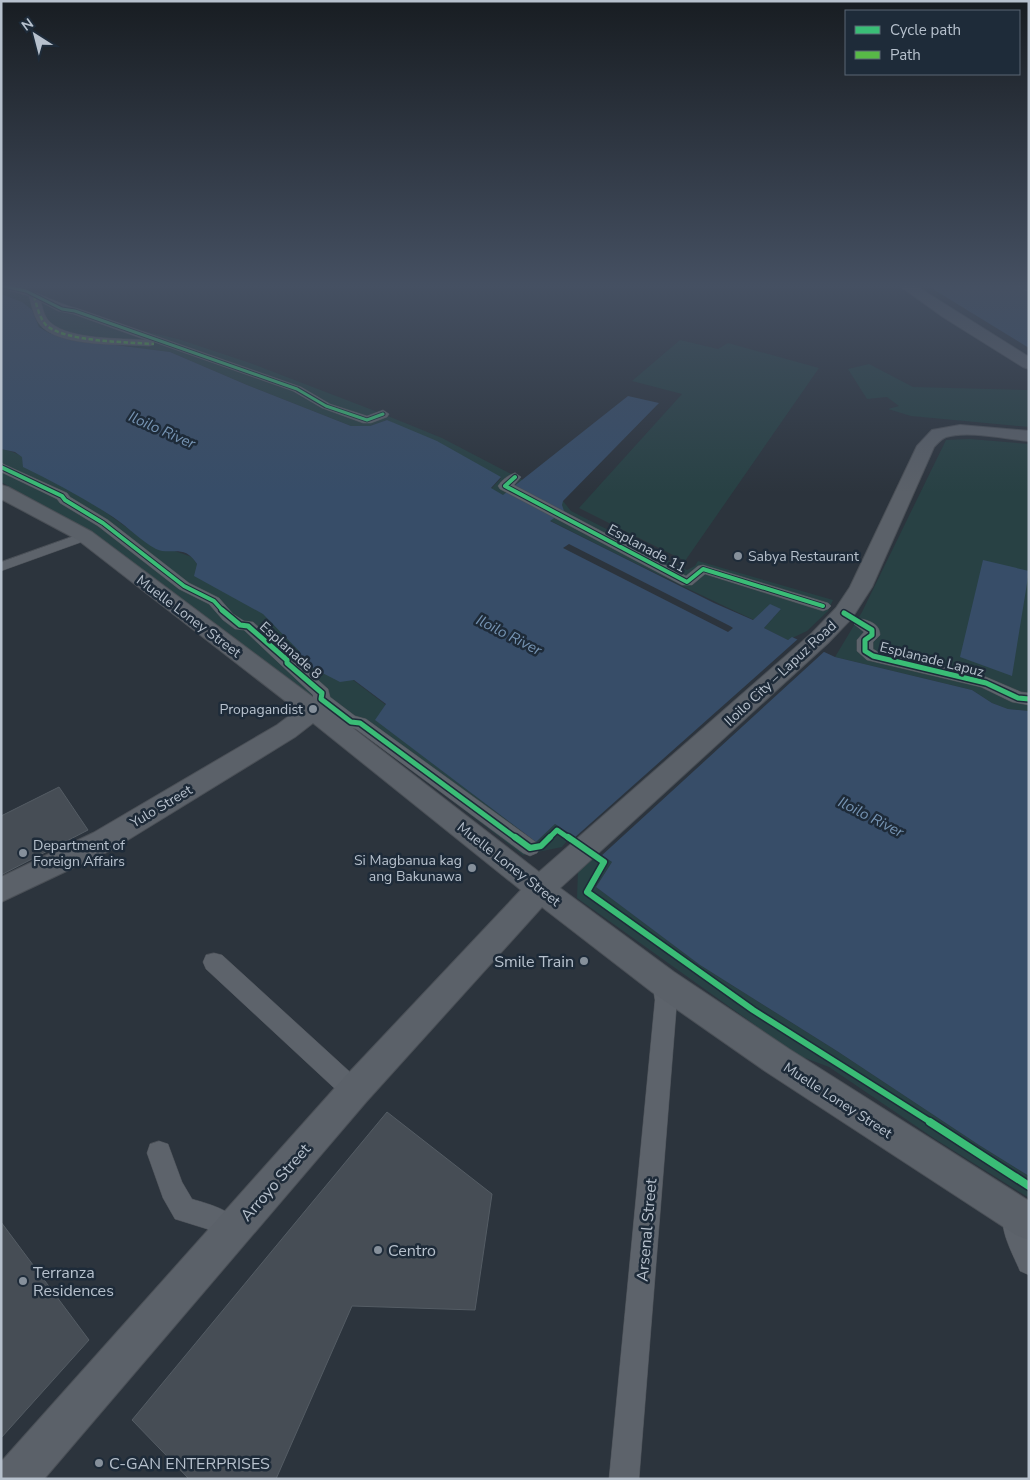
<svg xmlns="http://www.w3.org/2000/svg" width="1030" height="1480" viewBox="0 0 1030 1480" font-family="'Nunito Sans',sans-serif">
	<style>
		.green { fill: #284144 }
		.water { fill: #374d68 }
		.pier { fill: #2c343d }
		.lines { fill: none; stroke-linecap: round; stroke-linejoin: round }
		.ferry { stroke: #7593b2; stroke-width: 1; stroke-dasharray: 4 3; stroke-linecap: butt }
		.building { fill: #464d55; stroke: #545c64 }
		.street-casing { stroke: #4b5057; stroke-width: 1 }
		.secondary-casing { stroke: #4b5057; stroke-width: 2 }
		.street { fill: #5d636b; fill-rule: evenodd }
		.secondary { fill: #5b6169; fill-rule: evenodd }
		.quiet { stroke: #58b947; stroke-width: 2.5; stroke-dasharray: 4.5 2.5; stroke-linecap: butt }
		.cycleway-far4-casing { stroke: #1e2b39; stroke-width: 5 }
		.cycleway-far3-casing { stroke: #1e2b39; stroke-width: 6 }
		.cycleway-far2-casing { stroke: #1e2b39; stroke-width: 8 }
		.cycleway-far1-casing { stroke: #1e2b39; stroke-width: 9 }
		.cycleway-casing { stroke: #1e2b39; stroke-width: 11 }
		.cycleway-far4 { stroke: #3abd76; stroke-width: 3 }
		.cycleway-far3 { stroke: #3abd76; stroke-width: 4 }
		.cycleway-far2 { stroke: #3abd76; stroke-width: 5 }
		.cycleway-far1 { stroke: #3abd76; stroke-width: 6 }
		.cycleway { stroke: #3abd76; stroke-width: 8 }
		.poi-dot { fill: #86909b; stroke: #1e2b39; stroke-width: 2 }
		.labels { text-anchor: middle; stroke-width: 5; stroke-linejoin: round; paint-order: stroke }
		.street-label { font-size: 14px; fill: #b7c1cd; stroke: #1e2b39 }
		.poi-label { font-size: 14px; fill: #b7c1cd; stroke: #1e2b39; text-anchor: start }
		.water-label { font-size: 15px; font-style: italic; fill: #7593b2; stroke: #1e2b39 }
		.near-poi-label { font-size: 16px; fill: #b7c1cd; stroke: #1e2b39; text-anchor: start }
		.near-street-label { font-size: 16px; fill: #b7c1cd; stroke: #1e2b39 }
	</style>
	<rect width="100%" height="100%" fill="#2c343d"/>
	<!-- green -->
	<path class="green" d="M1,286H18L131,328L178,339L250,363L383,414L442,438L563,501L571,511L687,570L695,566L698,561L833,600L828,611L807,631L788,640L764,628L781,609L754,620C665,578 577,536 491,489L501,478L387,420L370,426H351L247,385L170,352L68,339L49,333L39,327L32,310L1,315Z
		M680,340L718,349L728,343L819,368L685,561L579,508L682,394L632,381Z
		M869,364L913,387L1029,390V427L911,416L888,409L899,406L887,397L867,399L848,369Z
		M970,439L1029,444V711L1008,709L992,703L972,690L835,657L862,612L946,440Z
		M1,449C15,451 26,459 39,464L137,535H148L172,550L192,557L197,564L212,573L386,705L376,720L536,842L555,824L572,835L562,847L523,855L358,729L344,728L194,609L77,524L1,482Z
		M599,853L612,862L596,887L700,965L837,1051L979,1145L1029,1176V1198L935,1139L829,1067L797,1055L577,898L578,870Z"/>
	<!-- water -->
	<path class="water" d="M928,286H1029V348Z
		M1,294L22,302L32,310L39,327L49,333L68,339L170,352L247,385L351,426H370L387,420L437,441L501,477L491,488L503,495L628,396L659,403L563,501L562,505L564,511L550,521L714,603L753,620L770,604L781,609L764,628L788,640L792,637L835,657L972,690L992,703L1008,709L1029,711V1176L979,1145L837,1051L700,965L596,887L612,862L555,824L536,842L375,720L386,704L354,680L340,682L297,660L300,652L263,614L194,576L197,564C184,543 171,556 156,549C141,541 128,527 113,517C84,498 54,482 23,467L22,457L15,452L1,449Z
		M983,560L1029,571L1012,676L960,657Z"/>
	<!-- pier -->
	<path class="pier" d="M569,544L730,626L733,628L728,632L563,548Z
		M799,638L826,650L600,857L573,839Z"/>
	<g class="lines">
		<!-- ferry -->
		<path class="ferry" d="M1018,286L1029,292"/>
	</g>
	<!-- building -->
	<path class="building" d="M59,787L88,830L1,875V816Z
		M387,1112L492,1194L475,1310L352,1306L276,1479H189L132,1420Z
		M1,1222L89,1340L1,1438Z"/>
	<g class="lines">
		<!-- street casing -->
		<g class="street-casing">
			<path id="street" d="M1,286C32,286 50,302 79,309L301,387L330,404L367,416L383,410L389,414L387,417L371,423H363L322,408L293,391L154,342L153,345L149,346C121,344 65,347 43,328C34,320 32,307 29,296L1,288ZM41,302L58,311L73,314L146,340C121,338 71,340 51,323C45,318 43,310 41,302Z
				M1,463L67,493L70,497L108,520L189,583L219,598L233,614L244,621L253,622L328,689L330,697L355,716L366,719L537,843L540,848L537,853L530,856L523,853L356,729L345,726L315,703L313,699V695L244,630L235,629L223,620L209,604L179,589L98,526L60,503L57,499L1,472Z
				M515,473L521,477L514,485L686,576L698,566L703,565L828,603L831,606L828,609L823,611L705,574L692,585H682L500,489L498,486C502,480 508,475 515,473Z
				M85,532L92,536L90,539L1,571V562Z
				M862,619C871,621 880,625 880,635L873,642V649L878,652L986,677L1021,692L1029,693V705L1012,702L981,687L867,660L857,651V640L864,632L854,624L857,621Z
				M214,953L222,955L362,1083L366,1091L362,1099L354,1102L346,1099L206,969L203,962L206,955Z
				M663,972L671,975L677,1000L639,1479H609L655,1000L652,982L655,975Z
				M159,1141L168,1144L182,1182L192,1199C212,1205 236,1211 245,1231L241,1240L232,1244L207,1229L175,1219L163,1198L147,1153L150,1144Z
				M1014,1201L1023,1205L1029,1223V1275L1020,1271C1012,1252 996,1225 1005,1205Z"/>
		</g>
		<!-- secondary casing -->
		<g class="secondary-casing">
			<path id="secondary" d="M900,286H916L1029,357V369L1023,367L943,317Z
				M960,425L1029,431V441C1006,439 968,430 946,437C941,439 938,443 934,447L872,587L852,618L828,643L560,888L674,972L789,1049L1029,1201V1240L1016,1235L765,1071L652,992L542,907L366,1102L44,1479H1V1462L342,1080L521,890L313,723L295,737L113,849L1,902V877L93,833L277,725L297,710L78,540L1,499V485L8,487L92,532L314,698L539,872L812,633L836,608L850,587L917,446L932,430Z"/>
		</g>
		<!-- street -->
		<use href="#street" class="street"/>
		<!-- secondary -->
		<use href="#secondary" class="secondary"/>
		<!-- quiet -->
		<path class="quiet" d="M34,296C37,306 39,317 46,325C65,342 128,342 154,344"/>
		<!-- cycleway-far4 casing -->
		<g class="cycleway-far4-casing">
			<path id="cycleway-far4" d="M3,286L26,291L62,309L75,311L297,389L326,406L367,420L383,414"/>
		</g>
		<!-- cycleway-far3 casing -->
		<g class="cycleway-far3-casing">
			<path id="cycleway-far3" d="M1,467L62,496L65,500L103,523L184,586L214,601L223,611
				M515,477L505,486L687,582L703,569L823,606"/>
		</g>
		<!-- cycleway-far2 casing -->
		<g class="cycleway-far2-casing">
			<path id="cycleway-far2" d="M222,610L240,625L248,626L287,660V663L322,693L321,699L351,722L360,723L517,839
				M844,613L872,630V635L865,640V651L873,656L986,683L1018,698L1029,699
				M548,839L557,830L570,839"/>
		</g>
		<!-- cycleway-far1 casing -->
		<g class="cycleway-far1-casing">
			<path id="cycleway-far1" d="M515,837L530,848L541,846L550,837
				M568,837L604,862L587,892L753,1010L932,1123"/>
		</g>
		<!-- cycleway casing -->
		<g class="cycleway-casing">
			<path id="cycleway" d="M930,1122L1029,1186"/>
		</g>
		<!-- cycleway-far4 -->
		<use href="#cycleway-far4" class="cycleway-far4"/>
		<!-- cycleway-far3 -->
		<use href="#cycleway-far3" class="cycleway-far3"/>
		<!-- cycleway-far2 -->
		<use href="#cycleway-far2" class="cycleway-far2"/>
		<!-- cycleway-far1 -->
		<use href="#cycleway-far1" class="cycleway-far1"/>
		<!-- cycleway -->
		<use href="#cycleway" class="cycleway"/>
	</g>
	<!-- sky -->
	<linearGradient id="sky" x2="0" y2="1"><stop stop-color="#181d22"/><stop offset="0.58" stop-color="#455062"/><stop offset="1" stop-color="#455062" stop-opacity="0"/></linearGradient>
	<rect width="1030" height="493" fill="url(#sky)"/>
	<!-- markers -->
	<g class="poi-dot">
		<circle cx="738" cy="556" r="5"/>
		<circle cx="313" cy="709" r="5"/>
		<circle cx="23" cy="853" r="5"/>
		<circle cx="472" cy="868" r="5"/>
		<circle cx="584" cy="961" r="5"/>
		<circle cx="378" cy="1250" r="5"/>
		<circle cx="23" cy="1281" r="5"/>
		<circle cx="99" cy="1463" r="5"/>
	</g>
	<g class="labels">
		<!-- street labels -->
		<g class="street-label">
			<text transform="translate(647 548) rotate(28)" y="5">Esplanade 11</text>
			<text transform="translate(189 616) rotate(37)" y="5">Muelle Loney Street</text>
			<text transform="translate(291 650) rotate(42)" y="5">Esplanade 8</text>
			<text transform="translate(932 659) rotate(14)" y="5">Esplanade Lapuz</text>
			<text transform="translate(780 673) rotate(-43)" y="5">Iloilo City – Lapuz Road</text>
			<text transform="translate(161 806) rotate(-31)" y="5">Yulo Street</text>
			<text transform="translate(509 864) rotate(38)" y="5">Muelle Loney Street</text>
			<text transform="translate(838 1100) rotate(33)" y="5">Muelle Loney Street</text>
		</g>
		<!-- poi labels -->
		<g class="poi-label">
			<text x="748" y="561">Sabya Restaurant</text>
			<text x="303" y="714" text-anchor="end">Propagandist</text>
			<text x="33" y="850">Department of<tspan x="33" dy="16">Foreign Affairs</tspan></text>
			<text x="462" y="865" text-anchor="end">Si Magbanua kag<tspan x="462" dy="16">ang Bakunawa</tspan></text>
		</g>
		<!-- water labels -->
		<g class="water-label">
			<text transform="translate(162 430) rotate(24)" y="5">Iloilo River</text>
			<text transform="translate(509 635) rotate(27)" y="5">Iloilo River</text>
			<text transform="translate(871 817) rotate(27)" y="5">Iloilo River</text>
		</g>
		<!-- near-poi labels -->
		<g class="near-poi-label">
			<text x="574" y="967" text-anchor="end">Smile Train</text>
			<text x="388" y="1256">Centro</text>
			<text x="33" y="1278">Terranza<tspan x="33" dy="18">Residences</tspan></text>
			<text x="109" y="1469">C-GAN ENTERPRISES</text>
		</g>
		<!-- near-street labels -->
		<g class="near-street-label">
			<text transform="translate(275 1182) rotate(-49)" y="6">Arroyo Street</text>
			<text transform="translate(646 1230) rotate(-85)" y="6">Arsenal Street</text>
		</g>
	</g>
	<!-- border -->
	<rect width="1030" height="1480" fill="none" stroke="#b7c1cd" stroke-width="5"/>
	<!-- legend -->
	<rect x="845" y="10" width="175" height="65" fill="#1e2b39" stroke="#5b6774"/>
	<rect x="855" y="26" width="25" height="8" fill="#3abd76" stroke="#5b6774"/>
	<text x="890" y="35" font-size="15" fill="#b7c1cd">Cycle path</text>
	<rect x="855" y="51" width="25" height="8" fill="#58b947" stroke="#5b6774"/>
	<text x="890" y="60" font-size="15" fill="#b7c1cd">Path</text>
	<!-- north arrow -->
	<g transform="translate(35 35) rotate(324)" stroke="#1e2b39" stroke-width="4" paint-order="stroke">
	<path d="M0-4L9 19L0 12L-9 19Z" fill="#b7c1cd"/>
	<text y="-8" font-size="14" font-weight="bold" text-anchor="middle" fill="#b7c1cd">N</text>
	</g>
</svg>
